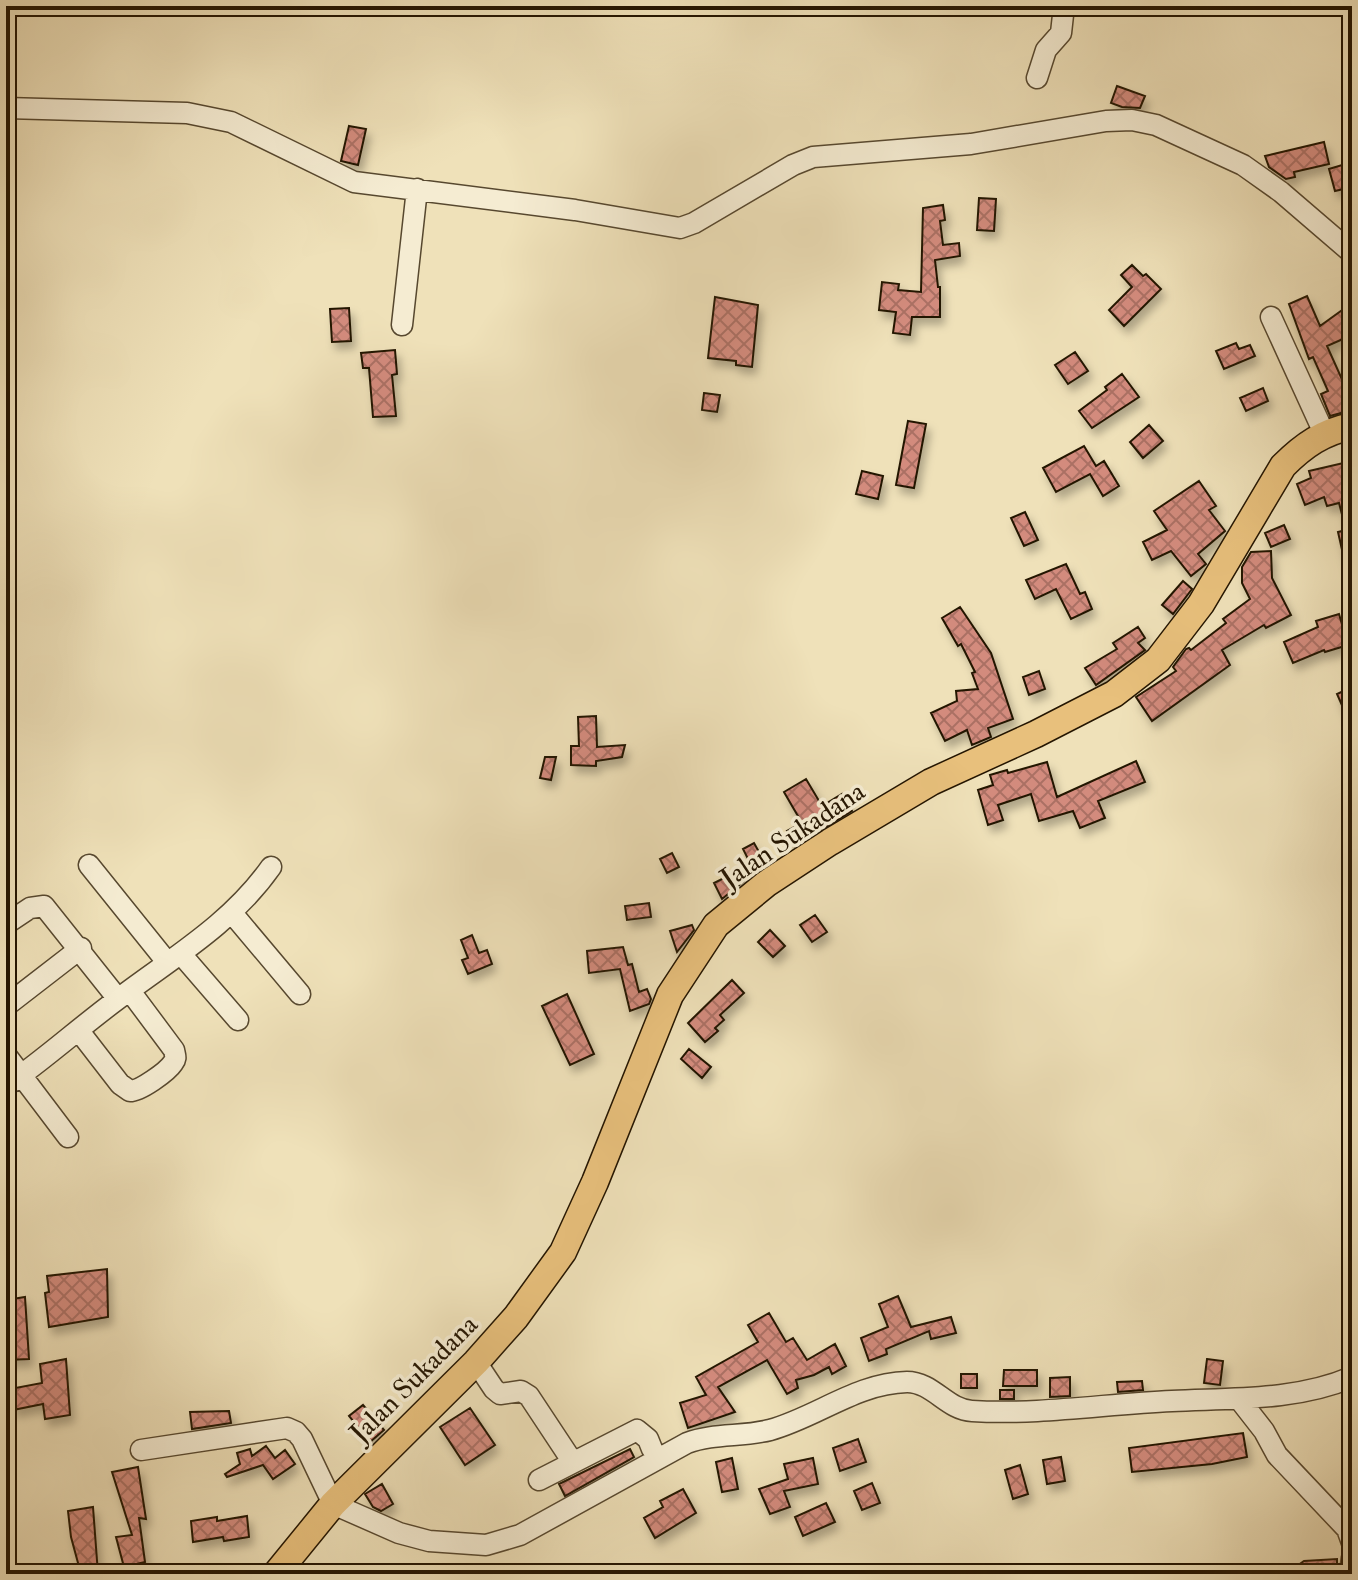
<svg xmlns="http://www.w3.org/2000/svg" width="1358" height="1580" viewBox="0 0 1358 1580" font-family="'IM FELL Double Pica',serif">
	<style>
		.building { fill: url(#building-cross-hatch); stroke: #241501; stroke-width: 2; filter: url(#shadow) }
		.lines { fill: none; stroke-linecap: round; stroke-linejoin: round }
		.minor-casing { stroke: #57482f; stroke-width: 23 }
		.major-casing { stroke: #241501; stroke-width: 29 }
		.minor { stroke: #f5ecd2; stroke-width: 20 }
		.major { stroke: #e8c07c; stroke-width: 26 }
		.labels { text-anchor: middle; stroke-width: 7; stroke-linejoin: round; paint-order: stroke }
		.street-label { font-size: 28px; fill: #241501; stroke: #f5ecd2 }
	</style>
	<defs>
		<pattern id="building-cross-hatch" width="8" height="8" patternUnits="userSpaceOnUse" patternTransform="scale(2)"><rect width="8" height="8" fill="#d38b7d"/><path d="M0 0l8 8M0 8l8-8" fill="none" stroke="#ab7064"/></pattern>
		<filter id="shadow"><feDropShadow dx="4" dy="7" stdDeviation="4" flood-color="#0004"/></filter>
	</defs>
	<rect width="100%" height="100%" fill="#efe1b9"/>
	<filter id="stains"><feTurbulence type="fractalNoise" baseFrequency=".0025" numOctaves="4"/><feColorMatrix values="0 0 0 0 .2 0 0 0 0 .09 0 0 0 0 .02 0 0 0 .5 -.17"/></filter>
	<radialGradient id="worn" r=".72"><stop offset=".6" stop-color="#630" stop-opacity="0"/><stop offset="1" stop-color="#630" stop-opacity=".3"/></radialGradient>
	<!-- building -->
	<path class="building" d="M1117,86L1145,96L1140,108L1122,107L1111,103Z
		M349,126L366,129L358,165L341,161Z
		M1324,142L1329,164L1294,172L1295,177L1286,179L1269,167L1265,156Z
		M1352,162V187L1335,191L1329,169Z
		M979,198L996,199L994,231L977,230Z
		M943,205L945,220L940,221L943,245L959,243L960,256L935,260L938,287H940V317H912L910,335L893,333L896,312L879,310L882,282L899,284L898,290L921,292L923,208Z
		M1132,265L1143,276L1146,274L1161,289L1124,326L1109,310L1132,287L1121,275Z
		M1307,296L1320,326L1352,303V335L1327,346L1349,395H1352V410L1330,416L1321,394L1328,391L1313,357L1309,359L1289,304Z
		M715,297L758,305L752,367L736,365V361L708,358Z
		M349,308L351,341L332,342L330,309Z
		M1236,343L1239,349L1250,345L1255,356L1224,369L1216,351Z
		M395,350L397,374L392,375L396,416L373,417L369,368H363L361,353Z
		M1075,352L1088,371L1068,384L1055,365Z
		M1122,374L1139,397L1092,428L1079,411L1107,390L1105,387Z
		M1263,388L1268,401L1246,411L1240,398Z
		M704,393L720,395L717,412L702,410Z
		M908,421L926,424L914,488L896,485Z
		M1149,425L1163,441L1143,458L1130,442Z
		M1084,446L1096,466L1104,461L1119,486L1103,496L1090,474L1056,492L1043,468Z
		M1352,461V572H1347L1338,532L1346,530L1339,503L1327,506L1324,497L1305,505L1297,484L1311,478L1309,471Z
		M862,471L883,476L878,499L856,494Z
		M1199,481L1216,506L1209,510L1225,531L1198,554L1206,564L1191,576L1171,551L1152,560L1143,542L1167,530L1154,511Z
		M1025,512L1038,540L1024,546L1011,518Z
		M1284,525L1290,539L1271,547L1265,533Z
		M1271,551L1272,578L1291,615L1266,628L1264,625L1222,650L1230,665L1152,721L1136,697L1176,671L1173,667L1186,649L1189,648L1191,650L1226,623L1223,619L1250,599L1242,583V567L1251,552Z
		M1066,564L1080,594L1085,592L1092,609L1071,619L1056,589L1035,599L1026,580Z
		M1183,581L1192,589L1173,614L1162,605Z
		M960,607L991,653L1013,719L988,728L991,737L972,745L967,730L945,741L931,713L957,701L956,691L978,689L972,673L975,672L961,644L958,646L942,618Z
		M1339,614L1348,645L1325,652L1324,650L1293,663L1284,642L1318,627L1316,621Z
		M1138,627L1145,638L1138,643L1145,650L1096,685L1085,668L1117,649L1113,643Z
		M1039,671L1045,689L1029,695L1023,677Z
		M1352,687V728L1337,694Z
		M596,716L597,747L625,745L622,757L596,761V766L571,765V746H579L578,717Z
		M545,757H556L551,780L540,778Z
		M1136,761L1145,782L1098,801L1105,818L1080,828L1073,811L1039,821L1031,794L998,805L1003,820L988,825L978,790L993,785L990,775L1007,770L1008,773L1047,762L1057,797Z
		M806,779L822,806L842,794L852,811L795,846L787,831L802,823L784,792Z
		M754,843L764,861L752,867L743,849Z
		M672,853L679,867L667,873L660,859Z
		M752,867L755,872L722,899L714,883L726,877L729,881Z
		M649,903L651,917L627,920L625,906Z
		M815,915L827,932L812,942L800,925Z
		M692,925L694,930L677,952L670,931Z
		M770,930L785,946L773,957L758,942Z
		M472,935L479,953L487,950L492,964L468,974L462,960L468,958L461,940Z
		M623,947L628,965L632,964L639,992L647,989L651,999L649,1004L630,1011L620,969L589,973L587,951Z
		M732,980L744,993L720,1015L724,1020L715,1028L718,1031L705,1042L688,1023Z
		M567,994L594,1054L570,1065L542,1006Z
		M689,1049L711,1067L702,1078L681,1059Z
		M107,1269L108,1317L49,1327L45,1293L49,1292L47,1276Z
		M898,1296L911,1327L951,1317L956,1333L931,1339L929,1331L886,1349L887,1354L869,1361L861,1338L888,1327L879,1304Z
		M25,1297L29,1359L6,1360V1300Z
		M769,1313L786,1342L793,1338L807,1360L835,1344L846,1366L832,1374L829,1367L814,1375L796,1380L798,1388L787,1394L767,1360L718,1387L735,1412L688,1428L680,1403L706,1395L696,1377L758,1342L748,1325Z
		M66,1359L70,1415L45,1419L43,1404L13,1410L10,1389L42,1383L40,1364Z
		M1207,1359L1223,1361L1220,1385L1204,1383Z
		M1004,1370H1037V1386H1003Z
		M961,1374H977V1388H961Z
		M1070,1377V1396L1050,1397V1378Z
		M1142,1381L1143,1390L1118,1392L1117,1382Z
		M1000,1390H1014V1399H1000Z
		M363,1405L384,1430L370,1442L349,1416Z
		M470,1408L495,1445L465,1465L440,1427Z
		M229,1411L231,1423L192,1429L190,1412Z
		M1243,1433L1247,1457L1212,1464L1132,1472L1129,1448Z
		M858,1439L866,1462L840,1471L833,1448Z
		M266,1446L275,1458L285,1450L295,1464L273,1479L263,1465L227,1477L225,1474L240,1464L237,1453L250,1449L252,1456Z
		M630,1449L634,1457L565,1496L559,1484Z
		M1061,1457L1065,1481L1047,1484L1043,1460Z
		M732,1458L738,1489L722,1492L716,1462Z
		M813,1458L818,1484L784,1491L790,1507L770,1514L759,1489L788,1479L784,1464Z
		M1020,1465L1028,1494L1013,1499L1005,1470Z
		M138,1467L146,1519L139,1518L145,1562L124,1567L116,1537L132,1535L112,1472Z
		M872,1483L880,1503L862,1510L854,1491Z
		M382,1484L393,1504L381,1511L373,1507L365,1494Z
		M683,1489L696,1513L655,1538L644,1518L663,1507L660,1501Z
		M826,1503L835,1522L803,1536L795,1517Z
		M93,1507L98,1574H81L71,1537L68,1511Z
		M247,1516L249,1537L224,1541L223,1537L193,1542L191,1521L217,1517V1521Z
		M1337,1559V1574H1286L1304,1561Z"/>
	<g class="lines">
		<!-- minor casing -->
		<g class="minor-casing">
			<path id="minor" d="M1037,78L1046,50L1061,33L1064,6
				M6,108L187,113L231,122L354,182L575,210L680,228L694,223L793,165L813,157L971,144L1106,121L1132,120L1156,125L1243,165L1281,192L1352,253
				M1271,317L1324,433
				M402,325L417,189
				M89,865L167,962
				M232,913L300,994
				M6,924L30,908L44,906L118,999
				M181,954L238,1020
				M6,1006L81,948
				M79,1031L120,1084L130,1091C140,1091 167,1072 173,1063C177,1058 175,1056 174,1050L130,991
				M6,1055L68,1137
				M6,1086C45,1059 80,1027 118,999C172,958 231,924 271,867
				M476,1362L494,1389L500,1394L521,1391L529,1396L572,1461
				M1239,1399L1264,1431L1277,1455L1347,1529L1352,1543
				M141,1450L287,1428L296,1432L302,1439L333,1504L399,1533L429,1541L486,1545L520,1535L687,1443C713,1433 743,1437 770,1430C817,1417 857,1383 907,1382C933,1382 947,1410 972,1411C1039,1415 1105,1404 1172,1401C1232,1398 1296,1401 1352,1377
				M539,1480L637,1430L648,1439L652,1449
				M1350,1574L1352,1558"/>
		</g>
		<!-- major casing -->
		<g class="major-casing">
			<path id="major" d="M276,1574L333,1504L476,1362L516,1317L563,1252L595,1182L670,995L716,925L766,884L830,842L931,782L1036,734L1114,694L1158,660L1201,604L1283,466C1304,445 1323,432 1352,426"/>
		</g>
		<!-- minor -->
		<use href="#minor" class="minor"/>
		<!-- major -->
		<use href="#major" class="major"/>
	</g>
	<g class="labels">
		<!-- street labels -->
		<g class="street-label">
			<text transform="translate(792 834) rotate(-34)" y="10">Jalan Sukadana</text>
			<text transform="translate(413 1378) rotate(-45)" y="10">Jalan Sukadana</text>
		</g>
	</g>
	<!-- margin -->
	<rect width="1358" height="1580" fill="none" stroke="#efe1b9" stroke-width="32"/>
	<rect x="8" y="8" width="1342" height="1564" fill="none" stroke="#241501" stroke-width="4"/>
	<rect x="16" y="16" width="1326" height="1548" fill="none" stroke="#241501" stroke-width="2"/>
	<rect width="100%" height="100%" filter="url(#stains)"/>
	<rect width="100%" height="100%" fill="url(#worn)"/>
</svg>
